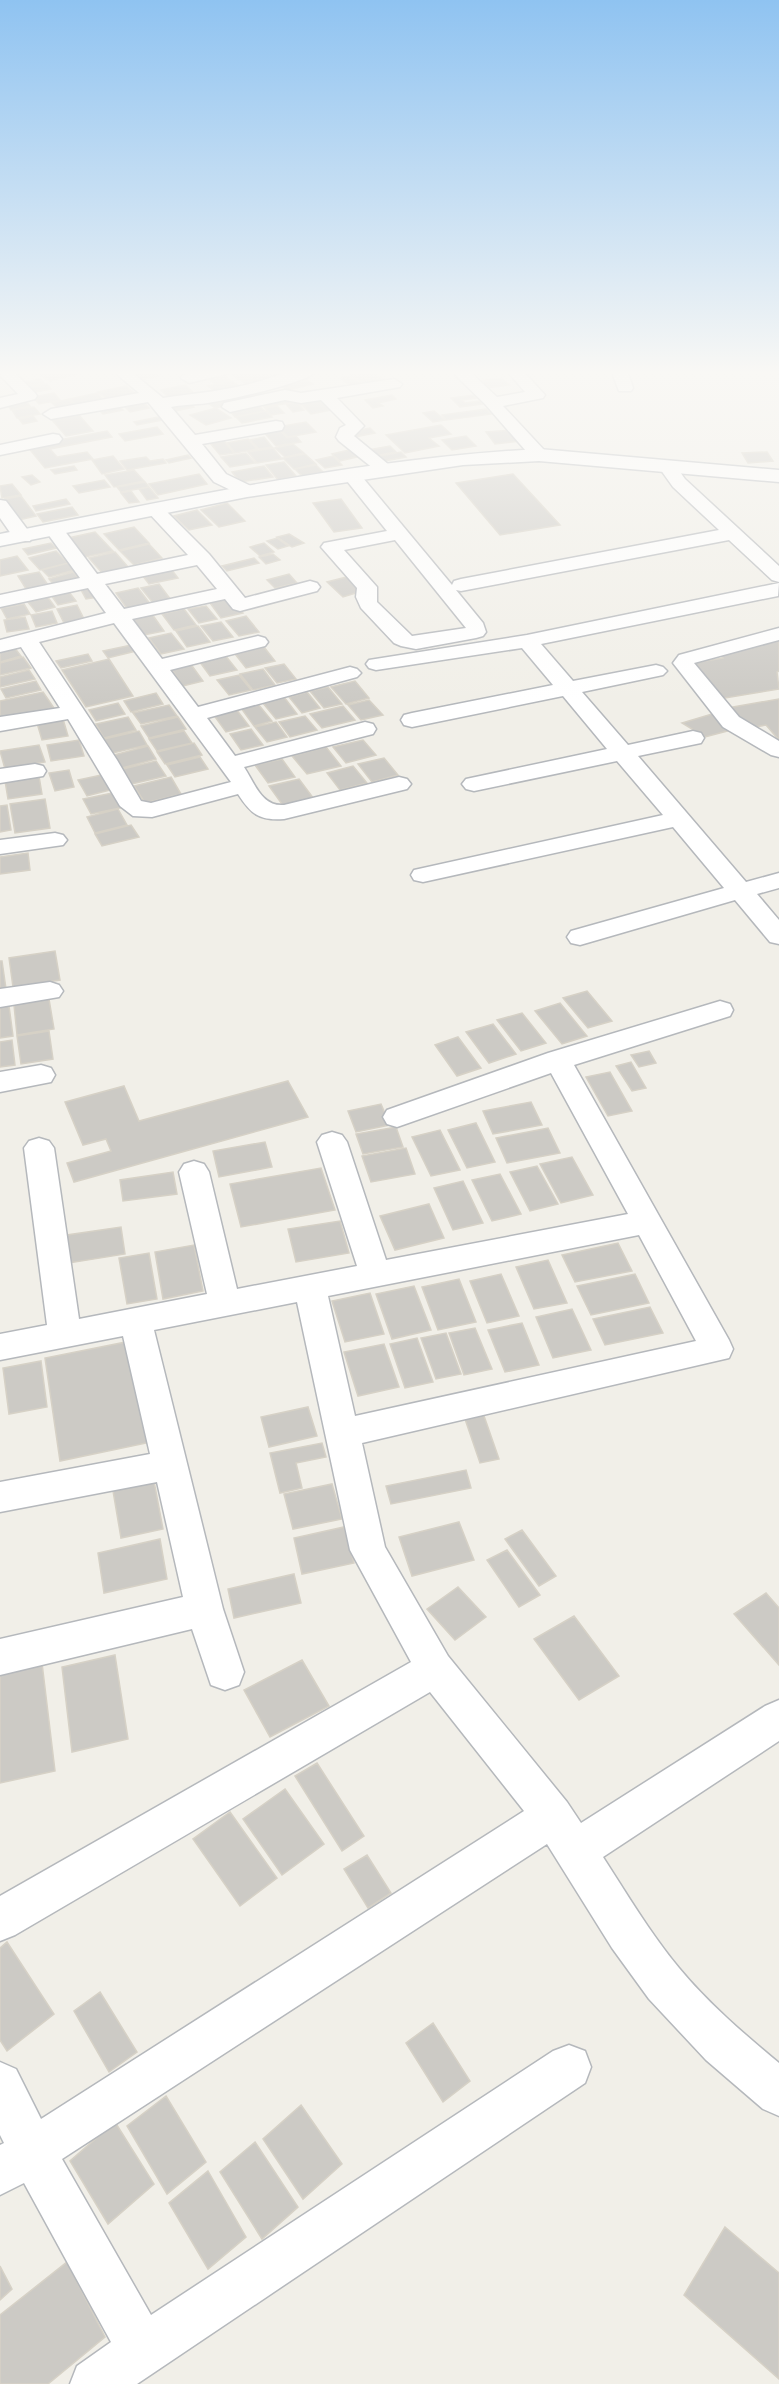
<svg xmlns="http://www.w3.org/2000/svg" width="779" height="2384" viewBox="0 0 779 2384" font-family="Commissioner,sans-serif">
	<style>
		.building { fill: #cccac5; stroke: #d6d1c6; stroke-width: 1.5 }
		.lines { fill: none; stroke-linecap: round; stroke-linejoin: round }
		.street-casing { stroke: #b5b8bc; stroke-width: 3 }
		.secondary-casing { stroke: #b6babf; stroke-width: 3 }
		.street { fill: #fff; fill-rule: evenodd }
		.secondary { fill: #fff; fill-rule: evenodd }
	</style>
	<rect width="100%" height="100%" fill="#f1efe8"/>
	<!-- building -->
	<path class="building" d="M31,370H76L81,373L50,381Z
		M150,370L158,376L140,380L132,374Z
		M260,370L267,372L238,379L233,375Z
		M371,371L384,380L374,383L360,373Z
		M267,373L274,378L246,384L240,380Z
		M223,374L230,380L215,384L207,378Z
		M359,374L374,383L365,385L351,375Z
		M349,376L363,386L354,388L340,378Z
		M303,378L313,384L288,390L278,384Z
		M502,378L509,385L480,389L473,382Z
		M40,379L44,383L24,387L20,383Z
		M232,381L244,390L220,395L208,386Z
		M47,384L51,389L30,393L26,388Z
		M185,385L196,395L171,400L161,390Z
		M126,386L138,396L110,402L98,392Z
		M54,393L60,400L39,404L33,397Z
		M97,393L105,401L78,407L70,399Z
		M392,395L396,399L378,403L383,406L373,408L365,400Z
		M474,395L477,398L462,400L465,403L480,401L483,404L460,407L451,398Z
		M237,396L244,402L215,408L208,403Z
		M293,398L297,402L264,407L261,403Z
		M69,399L77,407L61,411L52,403Z
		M141,399L149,408L130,412L121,403Z
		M319,399L331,410L311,414L300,403Z
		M26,401L30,406L11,410L7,404Z
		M188,401L194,407L176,411L169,405Z
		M297,402L304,410L293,412L286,404Z
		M117,404L123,410L103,414L97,408Z
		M257,404L265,411L235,417L228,409Z
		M277,406L284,413L271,415L265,408Z
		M34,407L40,414L17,418L12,410Z
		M216,408L231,418L206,425L190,415Z
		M486,409L491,414L446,420L442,415Z
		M266,411L272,417L242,423L236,417Z
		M434,411L445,420L433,422L423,413Z
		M79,415L93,431L66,436L52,420Z
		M33,416L37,421L23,424L19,419Z
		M163,416L167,419L137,425L134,422Z
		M306,422L316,432L288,437L278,427Z
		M441,425L451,434L429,438L439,446L405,453L386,435Z
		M157,427L163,434L125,441L119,434Z
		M278,428L287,438L296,436L301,442L276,446L262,430Z
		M370,428L375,433L355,437L349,432Z
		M513,430L521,441L495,444L486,432Z
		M107,431L112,437L50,449L57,457L87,452L93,459L45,468L27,446Z
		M466,436L476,446L452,450L442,440Z
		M264,437L272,447L259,449L250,440Z
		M248,439L257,449L235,453L227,443Z
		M224,441L234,453L220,455L210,443Z
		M293,444L304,453L285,457L275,448Z
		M390,446L396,452L375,456L368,450Z
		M273,448L282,459L257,463L248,452Z
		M353,449L361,456L340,461L332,454Z
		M401,452L406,457L385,461L380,456Z
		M767,452L773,461L748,463L742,453Z
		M246,453L255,463L230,467L221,457Z
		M305,454L316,464L294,469L283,458Z
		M188,455L191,458L169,463L166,460Z
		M113,456L124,469L102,474L92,460Z
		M333,456L342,465L325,468L316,460Z
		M146,457L150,461L163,459L166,463L127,470L120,461Z
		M284,462L296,476L278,480L266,465Z
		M316,465L323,472L302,476L295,469Z
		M74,466L77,470L55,474L51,470Z
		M264,466L273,477L240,482L232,472Z
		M134,470L144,481L114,487L105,475Z
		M199,474L207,484L158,495L149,484Z
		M513,474L560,525L500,535L456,483Z
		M32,475L40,482L31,485L22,477Z
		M104,480L110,487L79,493L73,486Z
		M145,482L149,487L121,492L117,487Z
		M12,484L21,495L2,498L0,486Z
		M149,487L158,498L147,500L139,489Z
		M131,491L139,502L129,503L121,493Z
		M21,496L36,516L19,520L5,499Z
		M66,499L70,504L36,511L33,506Z
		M341,499L362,528L334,532L313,503Z
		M227,503L245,521L219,527L201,510Z
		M72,507L78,515L43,522L37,514Z
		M197,510L212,525L189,530L174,516Z
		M134,527L149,543L119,550L104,534Z
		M95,532L113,551L85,557L68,538Z
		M289,534L304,543L292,547L277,537Z
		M277,538L288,546L278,549L267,541Z
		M51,543L56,548L28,555L23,549Z
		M264,543L274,552L260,556L250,547Z
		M149,544L162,558L134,565L120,551Z
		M56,551L68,563L40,570L29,558Z
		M115,552L129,568L103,574L89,558Z
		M273,554L280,560L266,564L259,557Z
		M17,556L28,570L0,576V560Z
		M254,558L259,563L227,571L222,566Z
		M68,563L75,570L49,577L42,570Z
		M171,569L178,578L149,584L142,575Z
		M39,572L48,585L26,589L18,576Z
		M73,572L80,579L55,586L49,579Z
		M289,574L297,583L275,588L267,580Z
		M350,576L366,590L343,597L327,582Z
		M159,584L171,600L153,603L141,588Z
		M92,586L99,597L86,599L80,588Z
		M138,588L151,605L128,610L116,593Z
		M69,592L76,601L58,605L51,595Z
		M47,596L55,607L36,612L27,601Z
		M231,598L243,613L221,618L210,603Z
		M24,604L30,614L7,619L1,608Z
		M77,605L84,619L64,623L57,609Z
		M206,606L217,619L199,623L188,609Z
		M184,609L196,625L174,630L162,614Z
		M52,611L57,623L36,627L31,615Z
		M152,614L164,631L144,635L132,618Z
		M246,616L259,632L239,636L226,621Z
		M25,617L29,629L7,632L4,620Z
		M221,622L233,637L213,641L201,626Z
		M198,626L210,642L187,647L176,631Z
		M171,633L184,649L161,654L149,638Z
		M779,637V671L777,672L779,689L719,699L688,664L723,658L719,653Z
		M131,645L136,651L108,658L103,651Z
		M14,647L21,656L0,662V651Z
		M264,647L275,661L246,668L235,654Z
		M88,654L92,661L61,668L56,661Z
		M225,655L237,670L210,676L199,661Z
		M23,657L31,668L0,675V663Z
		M109,659L133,696L86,707L62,670Z
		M190,663L203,681L183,686L170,667Z
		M284,664L296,679L277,683L265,668Z
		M263,669L275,685L253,690L240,674Z
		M29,670L35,679L0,687V677Z
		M239,675L251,690L229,695L217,680Z
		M36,681L41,690L6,698L1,689Z
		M355,681L369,698L346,704L331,687Z
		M328,687L342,704L324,708L310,691Z
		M43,692L56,711L0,723V701Z
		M307,692L320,708L302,713L289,697Z
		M156,693L163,704L131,712L124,701Z
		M284,697L297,714L276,719L262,702Z
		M779,699V740L766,725L744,729L727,708Z
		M369,700L383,715L361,720L348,705Z
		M118,703L125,714L96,721L89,710Z
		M258,704L272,721L254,726L241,708Z
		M169,705L177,716L141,724L133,713Z
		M343,706L355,720L322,728L310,714Z
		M236,709L249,726L226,732L213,714Z
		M715,713L731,730L705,737L682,723Z
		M305,716L317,730L290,737L279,722Z
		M128,717L136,730L104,738L96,724Z
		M178,717L186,729L149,738L141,726Z
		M63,719L68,736L42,740L37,723Z
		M276,722L287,737L267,742L255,727Z
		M251,729L263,745L241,750L230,734Z
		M139,731L147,745L113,753L104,739Z
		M184,731L192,743L157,751L149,739Z
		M79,740L84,756L51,761L47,745Z
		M363,740L376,755L346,763L333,747Z
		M194,743L202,755L165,764L157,752Z
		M39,745L45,762L5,769L0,751Z
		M148,746L156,759L122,768L114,755Z
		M326,747L341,766L307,774L292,756Z
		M200,757L208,769L175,777L167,765Z
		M384,758L398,775L372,782L358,764Z
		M282,759L295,777L268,783L255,765Z
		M156,761L166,776L132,784L123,769Z
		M353,766L367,783L340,790L327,773Z
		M69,770L74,787L55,791L49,773Z
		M101,775L110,790L87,796L78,780Z
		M39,776L42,794L8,799L5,781Z
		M171,777L181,794L145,803L134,786Z
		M299,779L314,799L284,807L269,786Z
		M112,793L120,808L91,814L83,799Z
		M45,799L50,828L15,833L10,804Z
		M7,805L11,830L0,832V806Z
		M118,809L127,825L95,833L87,817Z
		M131,825L139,837L102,846L95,834Z
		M28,853L30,870L0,874V857Z
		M55,951L60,980L13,987L9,958Z
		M0,961H2L6,989L0,990Z
		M587,991L612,1021L588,1028L563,998Z
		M49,999L54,1029L17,1035L14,1005Z
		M560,1003L587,1036L562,1044L535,1011Z
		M9,1006L13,1036L0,1038V1007Z
		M522,1013L546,1043L521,1051L497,1020Z
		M493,1024L516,1054L489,1063L466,1032Z
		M49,1031L53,1059L21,1064L17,1036Z
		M458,1037L481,1068L457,1076L435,1045Z
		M12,1040L15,1065L0,1067V1042Z
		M649,1051L656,1063L639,1067L631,1055Z
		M631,1062L646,1088L632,1091L616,1066Z
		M610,1072L632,1111L608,1116L586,1077Z
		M288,1081L308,1117L74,1182L67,1163L111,1151L106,1139L83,1145L65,1102L124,1086L139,1121Z
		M531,1102L542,1125L493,1134L483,1111Z
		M381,1104L390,1125L356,1132L348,1111Z
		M476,1123L495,1162L467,1168L448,1130Z
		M396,1127L403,1147L363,1154L356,1134Z
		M548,1128L560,1153L507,1163L496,1138Z
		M440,1130L460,1170L431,1176L412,1137Z
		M265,1142L272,1167L219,1177L213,1151Z
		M406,1148L415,1174L371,1182L362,1156Z
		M572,1157L593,1195L561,1203L540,1164Z
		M537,1166L558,1204L530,1211L510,1172Z
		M321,1168L335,1210L241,1227L230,1184Z
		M173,1172L177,1194L123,1201L120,1180Z
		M500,1174L521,1214L492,1221L472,1180Z
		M463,1181L483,1223L453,1230L434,1188Z
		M429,1204L444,1238L395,1250L380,1216Z
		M340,1221L349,1253L296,1262L288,1229Z
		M121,1227L125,1254L69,1263L67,1235Z
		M618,1243L632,1271L575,1282L562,1255Z
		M194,1245L203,1291L163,1299L155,1252Z
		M149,1253L157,1299L127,1304L119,1258Z
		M548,1260L567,1303L534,1309L516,1267Z
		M501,1274L519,1316L487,1323L470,1281Z
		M635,1274L649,1303L591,1315L577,1286Z
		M459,1279L476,1322L438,1330L422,1287Z
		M414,1286L431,1330L392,1339L376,1294Z
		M370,1293L384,1334L345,1342L332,1301Z
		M650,1307L663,1333L605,1345L593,1319Z
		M572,1309L591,1350L553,1358L536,1317Z
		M522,1323L539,1365L505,1372L488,1330Z
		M475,1328L492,1369L464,1375L449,1333Z
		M446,1333L461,1374L436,1379L421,1338Z
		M417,1338L433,1382L405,1388L390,1344Z
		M136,1340L156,1441L60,1461L45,1358Z
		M384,1344L399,1387L358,1396L344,1352Z
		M41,1361L47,1407L9,1414L3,1368Z
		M308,1407L317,1436L269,1447L261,1417Z
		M483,1413L499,1459L480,1463L464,1416Z
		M322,1443L326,1457L296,1463L302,1488L280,1493L270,1453Z
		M466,1470L471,1488L391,1504L386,1486Z
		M153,1476L163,1529L121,1538L112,1485Z
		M332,1484L342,1519L293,1529L284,1494Z
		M459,1522L474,1560L412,1576L399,1537Z
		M344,1527L354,1563L302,1574L294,1538Z
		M522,1530L556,1576L539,1586L505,1539Z
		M160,1539L167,1579L104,1593L98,1553Z
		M507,1550L540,1595L519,1607L487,1560Z
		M294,1574L301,1603L234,1618L228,1589Z
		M458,1587L486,1617L455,1640L427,1609Z
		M766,1593L779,1608V1665L734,1614Z
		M574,1616L619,1676L579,1700L534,1639Z
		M115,1655L128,1739L72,1752L62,1667Z
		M302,1660L329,1706L270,1737L244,1690Z
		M42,1663L55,1771L0,1783V1672Z
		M317,1763L364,1836L342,1851L295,1776Z
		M285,1789L324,1844L282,1875L243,1819Z
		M230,1812L277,1878L240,1906L193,1839Z
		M367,1855L391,1893L368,1908L344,1869Z
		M7,1942L54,2014L7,2051L0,2040V1948Z
		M100,1992L137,2052L109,2072L74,2011Z
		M433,2023L470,2081L443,2102L406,2043Z
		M166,2096L206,2162L167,2194L127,2126Z
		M301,2105L342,2164L303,2199L263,2139Z
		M115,2122L154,2184L108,2224L70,2161Z
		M255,2142L298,2207L262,2239L220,2172Z
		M208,2171L246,2237L208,2269L169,2203Z
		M725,2227L779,2273V2379L684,2295Z
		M67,2262L105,2337L48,2384H0V2315Z
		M0,2266L12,2289L0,2300Z"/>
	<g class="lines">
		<!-- street casing -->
		<g class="street-casing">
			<path id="street" d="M8,370L14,372L35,393L37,396L35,399L0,408V398L18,394L0,375Z
				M112,370H129L163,398C189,394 215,392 241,386C267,381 292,367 318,370C308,383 232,399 213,402C199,405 185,404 171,407L195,435L276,421L282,422L284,426L282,430L202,444L226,474L253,487L256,491L253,495H241L214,482L148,402L51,419L43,414L51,409L139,393Z
				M205,370H232L230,373L189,383L181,378L183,375Z
				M453,370H468L497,397L525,392L506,370H522L545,395L543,398L503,406L545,451L548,455L545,459H533L485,404L454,374Z
				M611,370H627L633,388L631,391H619Z
				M394,379L402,384L400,387L337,398L364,426L354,436L394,469L391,473H379L339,441L336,437L340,428L346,425L321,400L301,403L285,400L230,412L222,407L224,403L285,390L301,393Z
				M53,434L59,435L62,439L59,443L0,455V445Z
				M667,461L673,462L685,479L779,566V582L772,580L729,540L461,591L456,590L483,623L486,632L483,636L476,638L416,649L401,646L394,643L361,608L356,597L357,588L321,547L324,543L387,531L343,476L346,472H358L452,585L454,581L461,579L719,530L673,487L658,466L661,462ZM395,540L466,628L412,636L377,602V587L344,550Z
				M0,500L6,501L30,533L32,537L30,541H16L0,518Z
				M155,504L161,506L209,554L245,598L310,581L317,583L320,587L317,591L240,611L233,609L225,599L132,619L162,659L258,636L265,638L268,642L265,646L170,670L198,707L350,667L357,669L361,673L357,677L207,718L235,756L365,722L373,724L376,729L373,734L244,767C255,784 262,807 284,805L399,777L407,779L411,784L407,789L284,819C259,821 251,814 238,794L152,817L133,816L120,806L68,719L0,731V717L60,708L21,647L0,652V640L106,613L88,588L0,607V595L80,578L45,530L47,526H61L97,574L188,555L146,510L149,506ZM197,565L217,589L124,609L105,584ZM114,623L220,767L231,782L151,803L141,801L117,760L39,642Z
				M779,583L778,596L541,644L573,681L656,665L663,667L667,671L663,675L582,692L628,745L693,731L701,733L704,738L701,743L638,756L746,882L779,873V888L757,894L779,920V944L770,942L735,900L580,945L571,943L567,937L571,931L724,888L673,827L423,882L414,880L411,875L414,870L663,815L617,761L474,791L466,789L462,784L466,779L607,749L563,696L412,727L404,725L401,720L404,715L412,713L553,685L522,648L376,670L369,668L366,664L369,660L527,635Z
				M779,628V640L694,663L739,717L779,741V757L771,755L723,727L673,663L679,655Z
				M35,764L43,766L46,771L43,776L0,783V769Z
				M55,833L63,835L67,840L63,845L0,854V840Z
				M50,982L59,985L63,991L59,997L0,1007V989Z
				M720,1001L730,1004L733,1010L730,1016L574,1065L729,1340L733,1349L729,1358L362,1443L385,1547L448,1656L567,1802L581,1823L765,1706L779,1700V1741L603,1857C627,1894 650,1933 679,1968C708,2003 744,2034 779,2063V2116L763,2109L706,2060L649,1999L612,1948L547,1844L62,2159L151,2315L553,2051L569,2045L585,2051L591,2067L585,2083L137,2384H70L77,2366L111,2342L24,2183L0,2195V2145L4,2143L0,2135V2062L16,2069L41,2119L524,1811L430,1692L15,1935L0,1941V1896L411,1662L350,1550L297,1302L154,1330L223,1609L244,1672L239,1685L225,1690L211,1685L192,1629L0,1675V1639L183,1597L157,1482L0,1512V1482L150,1454L123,1336L0,1360V1334L47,1325L24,1148L29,1141L39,1138L49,1141L54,1148L79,1319L207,1294L179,1172L184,1164L194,1161L204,1164L209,1172L237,1289L357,1266L317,1142L322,1135L332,1132L342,1135L347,1142L386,1260L628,1214L551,1073L397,1127L387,1124L383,1117L387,1110L548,1053ZM639,1235L696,1341L355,1416L328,1296Z
				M41,1065L51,1068L55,1075L51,1082L0,1092V1072Z"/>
		</g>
		<!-- secondary casing -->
		<g class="secondary-casing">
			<path id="secondary" d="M539,449L779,470V482L539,461L463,465L247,497L0,546V534C178,499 357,459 539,449Z"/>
		</g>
		<!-- street -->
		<use href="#street" class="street"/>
		<!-- secondary -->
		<use href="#secondary" class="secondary"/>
	</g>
	<!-- sky -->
	<linearGradient id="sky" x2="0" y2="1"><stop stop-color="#8fc3f1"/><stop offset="0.53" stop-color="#f9f8f5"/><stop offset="1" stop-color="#f9f8f5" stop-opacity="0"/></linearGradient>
	<rect width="779" height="703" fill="url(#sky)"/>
</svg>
